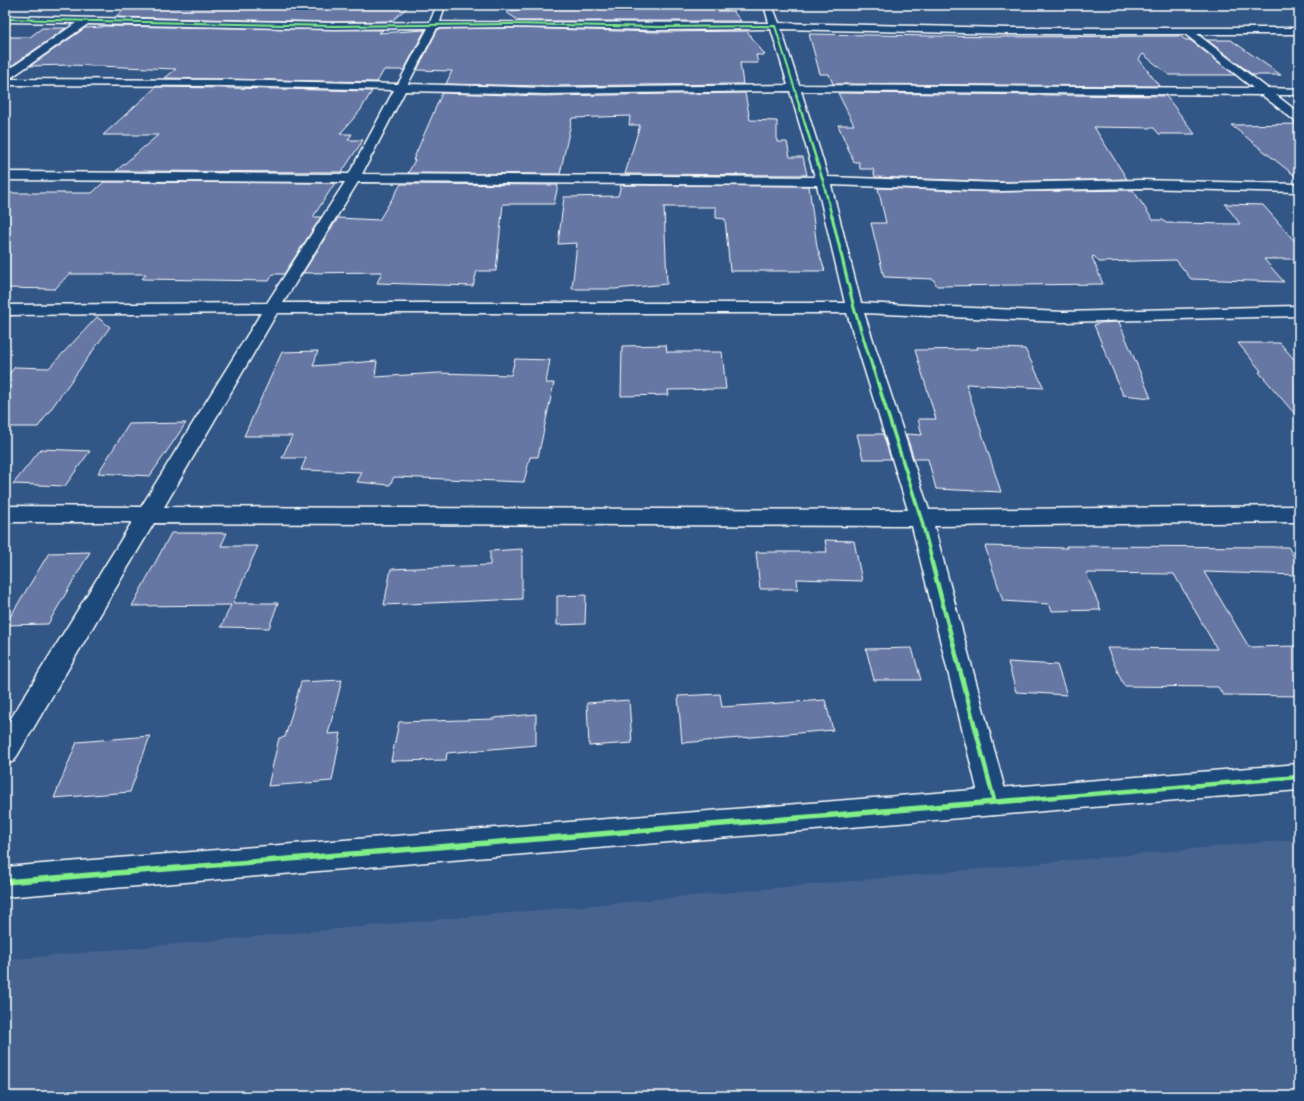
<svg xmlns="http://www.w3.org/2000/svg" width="1304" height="1101" viewBox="0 0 1304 1101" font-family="'Architects Daughter',sans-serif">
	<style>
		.built { fill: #466390 }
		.building { fill: #6677a4; stroke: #fff }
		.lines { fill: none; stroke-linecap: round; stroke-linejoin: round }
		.minor-casing { stroke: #fff; stroke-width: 3 }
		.tertiary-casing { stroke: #fff; stroke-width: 3 }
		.minor { fill: #1f4a7a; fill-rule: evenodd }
		.tertiary { fill: #1f4a7a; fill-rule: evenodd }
		.cycleway-far5-casing { stroke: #1f4a7a; stroke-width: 3 }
		.cycleway-far4-casing { stroke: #1f4a7a; stroke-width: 4 }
		.cycleway-far3-casing { stroke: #1f4a7a; stroke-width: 5 }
		.cycleway-far2-casing { stroke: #1f4a7a; stroke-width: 5.5 }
		.cycleway-far1-casing { stroke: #1f4a7a; stroke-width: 7 }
		.cycleway-casing { stroke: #1f4a7a; stroke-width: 8 }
		.cycleway-far5 { stroke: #82f089; stroke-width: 2 }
		.cycleway-far4 { stroke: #82f089; stroke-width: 2.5 }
		.cycleway-far3 { stroke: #82f089; stroke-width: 3 }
		.cycleway-far2 { stroke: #82f089; stroke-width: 3.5 }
		.cycleway-far1 { stroke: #82f089; stroke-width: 4.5 }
		.cycleway { stroke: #82f089; stroke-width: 5.5 }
	</style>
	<rect width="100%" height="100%" fill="#325685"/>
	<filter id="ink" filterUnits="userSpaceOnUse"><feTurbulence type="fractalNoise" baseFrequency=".025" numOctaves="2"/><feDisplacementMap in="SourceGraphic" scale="8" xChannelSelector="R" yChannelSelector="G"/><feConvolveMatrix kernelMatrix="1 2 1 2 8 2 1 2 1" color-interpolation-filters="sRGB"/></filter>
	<g filter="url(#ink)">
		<!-- built -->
		<path class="built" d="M1299,839V1096H5V960Z"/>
		<!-- building -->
		<path class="building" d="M130,5H410L392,21L334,22L115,17Z
			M545,5H717L718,11H733L741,21H519L506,12Z
			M104,26L383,30L379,33L425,30L404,70H384L377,82L165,78L176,69L69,65L30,66L85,28L102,27Z
			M42,28H66L10,67H5V37H30Z
			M511,28L659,32L747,31L765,55H756L758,63H740L743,84L545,86L446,84L452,71L417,70L438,29Z
			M809,34L998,37L1180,36L1186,40H1190L1235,75H1169L1143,54L1139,59L1159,86L833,84L829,74H820Z
			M1207,40H1231L1281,75H1253Z
			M156,87L227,88L372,91L360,111L340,134H352L348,140H363L342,172L116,171L158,135H103Z
			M442,93L545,96L745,93L750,120L777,121V142H787L790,157H803L807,175L625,174L640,125H629L630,116L572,118L560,174L408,173L415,160H413Z
			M838,93L1166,96L1195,134H1159L1154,128L1094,127L1127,179L1000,182L875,177L873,169H860L859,162H854L838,125H854Z
			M1299,124V179L1231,125L1298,124Z
			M104,182L335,183L313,217H321L284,274H273L269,281L142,279L146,274H69L55,289L5,288V193H92Z
			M401,184L558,185L554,204H503L496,271H477L473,286L377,283L382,272L303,273L338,218L379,220Z
			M621,185L809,186L817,247L825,271H730L725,219L716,218V207H664L667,284L615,289H572L577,243L558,244L564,197L618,196Z
			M878,188L1000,192L1133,190L1153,220H1163L1166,223L1240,224L1225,204L1263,205L1299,246V259H1264L1284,282L1191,279L1176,260L1099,262L1094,256L1092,257L1103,284L937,286L933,279L884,277L871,223H886Z
			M97,317L110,327L38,427H5V378L15,367L49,368Z
			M1119,322L1151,398L1123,395L1094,325L1099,323Z
			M1238,343H1280L1299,365V419L1259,372L1261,371Z
			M666,345L667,352H722L726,389L668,390L669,395L621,396L622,346Z
			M977,347L1025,349L1044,388L966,384L1001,492L936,489L928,459H914L906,434L922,435L918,419H936L915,350L978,349Z
			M318,351L313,366L377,361L375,377L439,373L511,375L515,359L550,360L546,383H554L538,457H530L524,482L394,477L390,485L357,482L362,472L301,470L306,458H282L292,436H244L282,352Z
			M186,423L150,476L98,473L129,424Z
			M857,434H883L891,459H863Z
			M41,449L90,451L65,486L13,484Z
			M171,533H227L221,546H258L233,603H278L269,628L221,627L231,605L132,606Z
			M825,540L854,541L862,581L797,579L798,589H760L756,552H827Z
			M985,546L1067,548L1066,546L1288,547L1299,565V575L1204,572L1249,647L1299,646V696L1223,695L1218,687L1124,686L1107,648L1217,649L1174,574L1086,573L1101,610L1052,611L1049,604L1003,601Z
			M522,549V599L384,605L391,569L490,565V551Z
			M90,552L48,624L5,625L49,553Z
			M586,595L585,624L557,625V596Z
			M912,648L921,680H874L866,649Z
			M1008,662L1057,665L1067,695L1016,692Z
			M342,680L328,734L341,733L332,781L268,786L279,738L285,737L301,682Z
			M720,694L722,707L825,700L833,730L682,743L678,696Z
			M629,700L632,743L589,746L587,703Z
			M536,714V745L447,753L446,760L391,761L399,722L494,719V718Z
			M150,736L130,792L54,798L77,742Z"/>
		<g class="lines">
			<!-- minor casing -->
			<g class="minor-casing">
				<path id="minor" d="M437,5H445L440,22L769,23L764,5H772L779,23L1009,28H1299V34H1197L1267,88L1299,89V95H1276L1299,113V123L1295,121L1262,95L801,91L828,177L1000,183L1140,180L1299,184V192L1140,188L1000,191L831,185L861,303L1063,312L1299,306V316L1063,322L864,313L929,510L1299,506V522L934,526L1008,801L1004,811L994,815L984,811L980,801L912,526L154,523L14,761L5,765V728L132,522H5V506L141,507L261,313L5,315V305L267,303L345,182L5,180V172L349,174L394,90L227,86L5,85V72L76,23L5,22V16L334,23L430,22ZM88,24L334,29L428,28L398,84L227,80L9,79ZM511,27L659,30L771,29L788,85L545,88L408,84L437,28ZM781,29L1009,34H1185L1253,88L799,85ZM405,91L545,94L790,91L815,177L362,174ZM358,182L817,185L845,303H283ZM277,313H847L908,510L164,507Z"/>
			</g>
			<!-- tertiary casing -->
			<g class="tertiary-casing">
				<path id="tertiary" d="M1299,764V790L5,897V867Z"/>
			</g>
			<!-- minor -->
			<use href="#minor" class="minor"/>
			<!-- tertiary -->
			<use href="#tertiary" class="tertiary"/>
			<!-- cycleway-far5 casing -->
			<g class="cycleway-far5-casing">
				<path id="cycleway-far5" d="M5,19L334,26L511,24L659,27L775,26L797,96"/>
			</g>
			<!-- cycleway-far4 casing -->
			<g class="cycleway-far4-casing">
				<path id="cycleway-far4" d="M796,95L823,181L832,217"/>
			</g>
			<!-- cycleway-far3 casing -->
			<g class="cycleway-far3-casing">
				<path id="cycleway-far3" d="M832,216L854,308L873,369"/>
			</g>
			<!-- cycleway-far2 casing -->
			<g class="cycleway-far2-casing">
				<path id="cycleway-far2" d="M873,368L921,518L932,560"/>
			</g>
			<!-- cycleway-far1 casing -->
			<g class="cycleway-far1-casing">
				<path id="cycleway-far1" d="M931,559L994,800
					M1020,800L1299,777"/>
			</g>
			<!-- cycleway casing -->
			<g class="cycleway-casing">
				<path id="cycleway" d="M993,799L994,801
					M5,882L1033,799"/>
			</g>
			<!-- cycleway-far5 -->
			<use href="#cycleway-far5" class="cycleway-far5"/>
			<!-- cycleway-far4 -->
			<use href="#cycleway-far4" class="cycleway-far4"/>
			<!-- cycleway-far3 -->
			<use href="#cycleway-far3" class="cycleway-far3"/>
			<!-- cycleway-far2 -->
			<use href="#cycleway-far2" class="cycleway-far2"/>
			<!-- cycleway-far1 -->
			<use href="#cycleway-far1" class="cycleway-far1"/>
			<!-- cycleway -->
			<use href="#cycleway" class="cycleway"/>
		</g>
	</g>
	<!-- margin -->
	<rect width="1304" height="1101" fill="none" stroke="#1f4a7a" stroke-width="20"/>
	<rect x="10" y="10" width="1284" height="1081" fill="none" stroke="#fff" stroke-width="1.5" filter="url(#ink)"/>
</svg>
